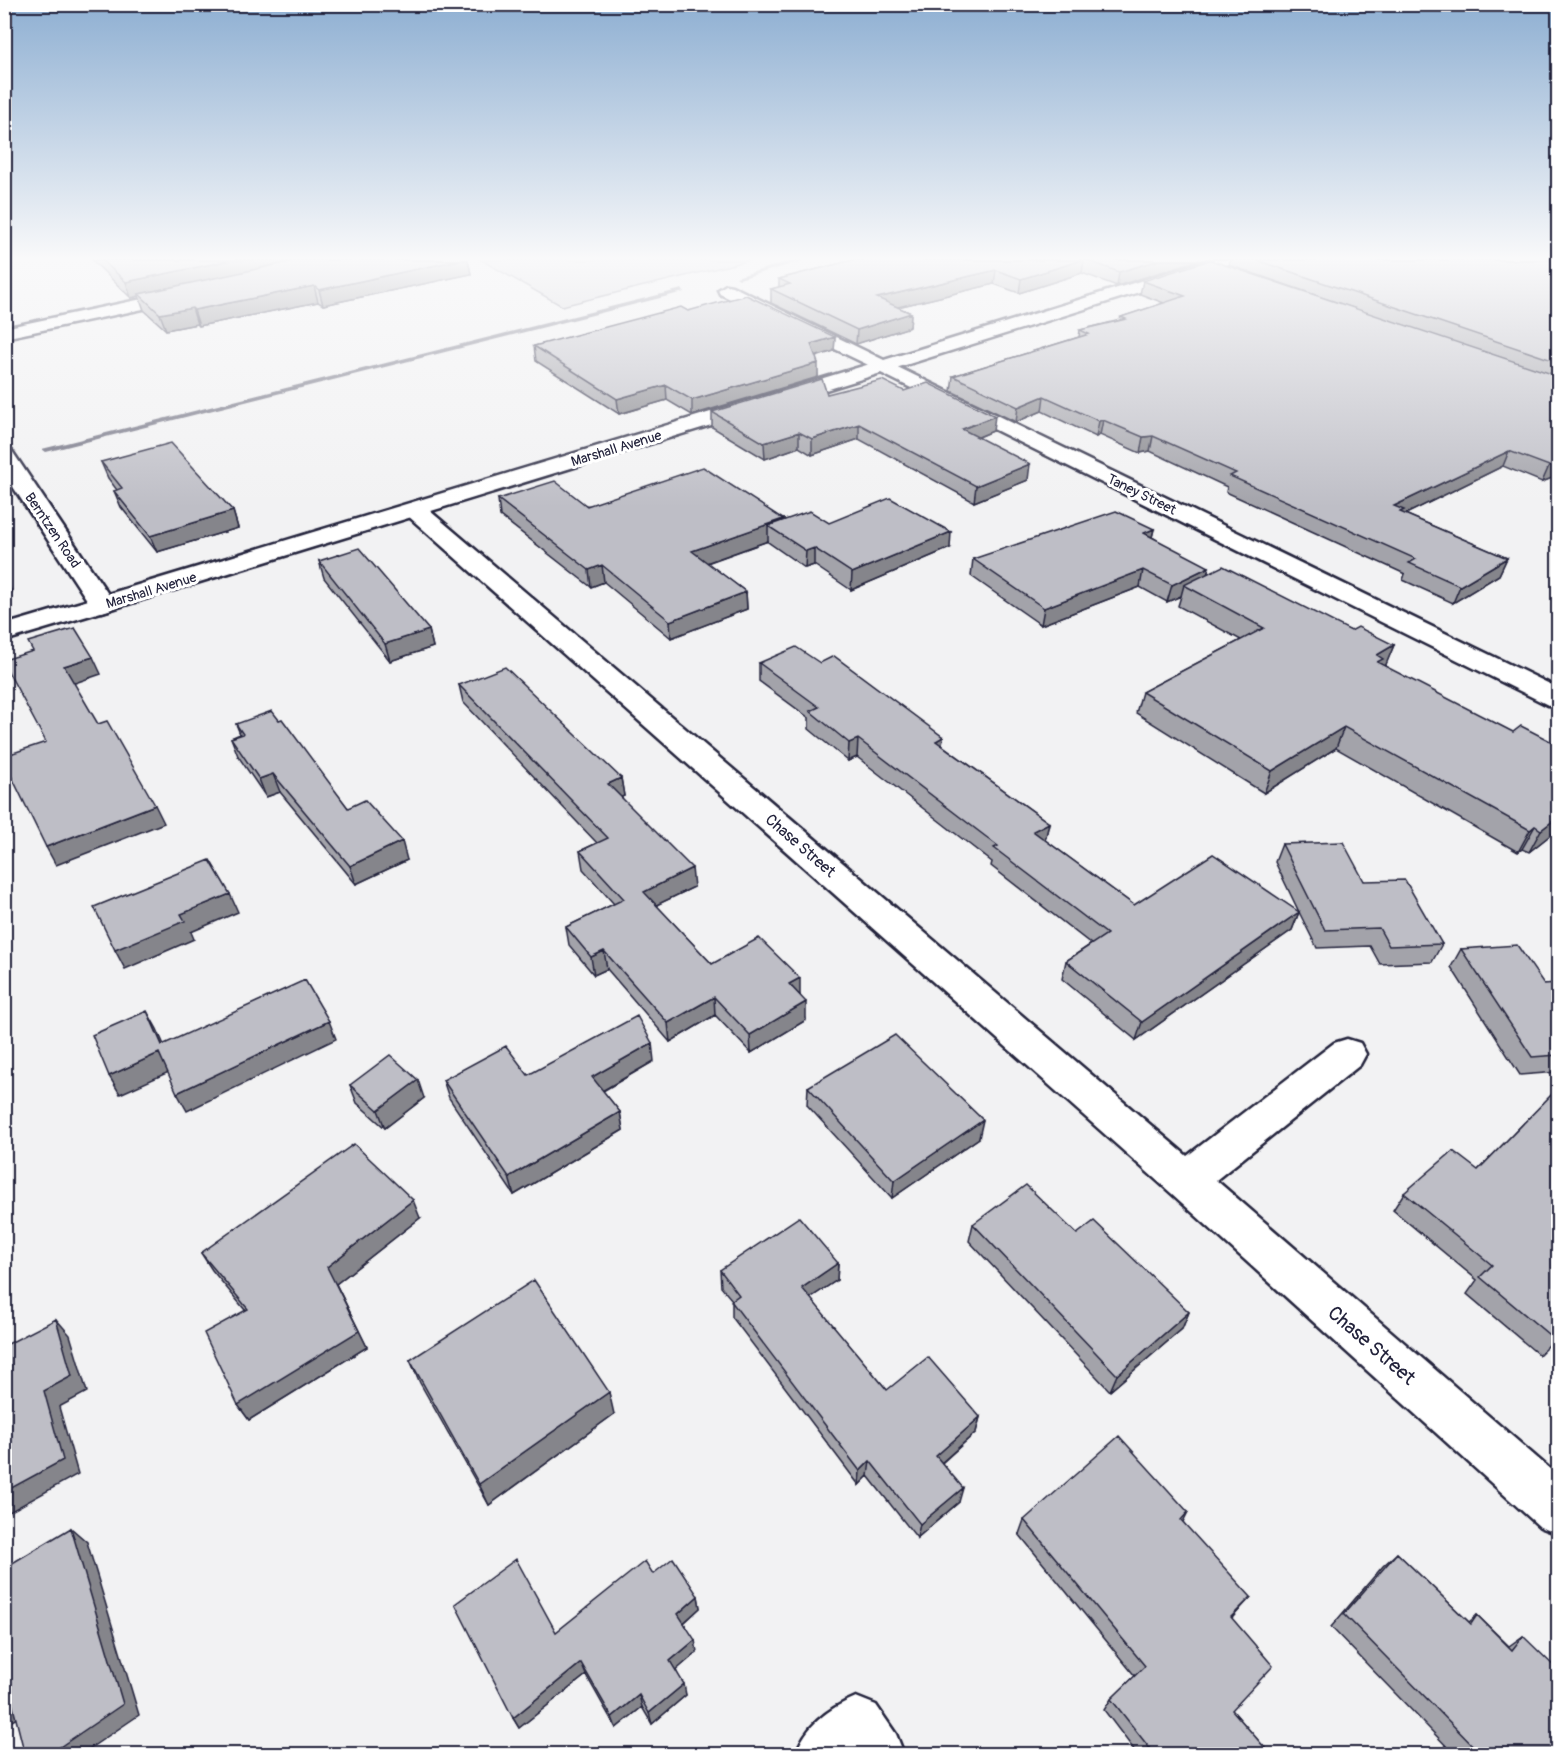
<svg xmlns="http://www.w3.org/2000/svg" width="1563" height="1759" viewBox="0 0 1563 1759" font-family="Pangolin,sans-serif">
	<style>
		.green { fill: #d3d3d8; stroke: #7a7a8a; stroke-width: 1.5 }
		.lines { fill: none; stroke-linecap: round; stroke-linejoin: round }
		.stream { fill: #727282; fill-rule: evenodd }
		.street-casing { stroke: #22223b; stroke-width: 5 }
		.secondary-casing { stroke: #22223b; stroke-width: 5 }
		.street { fill: #fff; fill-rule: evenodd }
		.secondary { fill: #fff; fill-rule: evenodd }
		.wall { fill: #a3a3aa; stroke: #22223b; stroke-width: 1.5 }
		.shaded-wall { fill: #85858b; stroke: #22223b; stroke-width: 1.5 }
		.building { fill: #bebec6; stroke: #22223b; stroke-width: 1.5 }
		.labels { text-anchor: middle; stroke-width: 6; stroke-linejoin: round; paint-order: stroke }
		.far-street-label { font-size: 14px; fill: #22223b; stroke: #fff }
		.street-label { font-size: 16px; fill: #22223b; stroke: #fff }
		.near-street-label { font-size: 20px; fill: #22223b; stroke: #fff }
	</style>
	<rect width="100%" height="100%" fill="#f2f2f3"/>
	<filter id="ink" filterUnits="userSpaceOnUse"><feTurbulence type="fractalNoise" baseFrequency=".0167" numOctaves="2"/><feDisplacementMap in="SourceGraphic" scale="12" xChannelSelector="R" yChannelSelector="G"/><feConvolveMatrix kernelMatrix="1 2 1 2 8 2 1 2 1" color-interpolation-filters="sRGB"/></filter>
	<g filter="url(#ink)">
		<!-- green -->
		<path class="green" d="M481,260H751L562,306Z"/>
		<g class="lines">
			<!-- stream -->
			<path class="stream" d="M794,260H806L739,279L736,277Z
				M682,289L684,292L46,452L42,449Z"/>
			<!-- street casing -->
			<g class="street-casing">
				<path id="street" d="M1208,260H1234L1232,263L883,372L720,294L718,290L726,285L732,286L884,360Z
					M185,290L191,291L193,295L191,299L4,338V328Z
					M415,503L423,505L1187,1156L1334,1043L1347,1039L1360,1043L1366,1054L1360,1065L1216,1180L1558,1476V1534L1540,1527L1171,1193L407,515L404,510L407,505Z
					M102,596L111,599L115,604L111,609L4,641V625Z
					M856,1697L876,1705L896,1734L904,1754H796C805,1726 829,1708 856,1697Z"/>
			</g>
			<!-- secondary casing -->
			<g class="secondary-casing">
				<path id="secondary" d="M883,360L1558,688V707L1548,705L881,373L102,612L93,609L4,473V450L12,451L108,594Z"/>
			</g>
			<!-- street -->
			<use href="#street" class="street"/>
			<!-- secondary -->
			<use href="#secondary" class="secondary"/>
		</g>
		<!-- wall -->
		<path class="wall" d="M92,260H468L471,274L323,305L318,302L199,326L197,324L166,330L144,310L139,296L131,298Z
			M853,260H1199L1117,286L1082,273L1019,293L994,284L897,307L911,313L910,327L856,344L771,303V289L779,287V279Z
			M1231,260H1558V478L1556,479L1552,478L1542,482L1503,466L1405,514L1507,558L1499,575L1453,603L1403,580L1405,574L1226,492L1227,487L1150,451L1140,453L1100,435L1096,437L1042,411L1016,422L951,391L953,376L1079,337L1080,330L1120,320L1121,317L1164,303L1140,294L1143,281L1356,309L1229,265Z
			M688,311L835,337L834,351L816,357L818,377L692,415L667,400L619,414L536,361L534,346Z
			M904,391L993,431L979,437L1028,480L974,502L859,439L812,455L799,447L765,459L712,427V412L827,394Z
			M101,462L233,511L238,528L157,552L121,507L114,491L117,490L108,478Z
			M498,499L783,519V520L829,523L950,548L851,590L814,565L805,568L768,542V541L707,563L746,592L747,609L671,638L604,582L591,587L500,516Z
			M1154,529L1152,537L1208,573L1351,631L1394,645L1385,666L1558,829L1529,852L1522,849L1518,852L1336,748L1264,793L1136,713L1142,692L1241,640L1178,606L1181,596L1167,602L1140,587L1041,625L971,576L973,559Z
			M319,561L429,630L433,647L390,661L324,578Z
			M759,663H820L943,737L942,745L1049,823L1045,840L1134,905L1299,912L1275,862L1282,844L1364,881L1442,944L1432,962L1380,964L1370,946L1317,948L1299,912L1292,930L1136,1040L1062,979L1066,961L1091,944L991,866L992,862L857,757L848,761L809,729V718L759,681Z
			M459,685L621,778L624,796L621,797L694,887L656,905L712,964L800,995L806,1020L751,1053L715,1015L670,1042L607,969L594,975L569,945L566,927L614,904L583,869L580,851L597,843L463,702Z
			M279,720L348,808L407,860L356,884L280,792L266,797L238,756L231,738L240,734L236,724Z
			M1461,949L1544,984L1558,983V1072L1520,1075L1451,967Z
			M654,1061L603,1091L620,1112L623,1130L514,1195L449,1098L443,1080L528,1075Z
			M350,1085L424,1098L385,1128L357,1103Z
			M808,1087L979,1138L892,1198L807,1105Z
			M1558,1088V1336L1539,1355L1467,1294L1477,1280L1393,1210L1404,1193L1478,1170Z
			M420,1218L336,1284L367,1347L249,1420L238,1405L245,1310L212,1270L201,1253Z
			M973,1224L1077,1234L1189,1312L1182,1329L1110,1391L969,1241Z
			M838,1263L837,1280L810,1298L887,1390L980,1417L976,1432L942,1463L959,1502L917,1538L868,1476L859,1485L732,1317V1300L721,1287L720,1270Z
			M410,1360L614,1414L489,1505L420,1383Z
			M1188,1512L1183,1522L1240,1609L1232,1618V1710L1271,1755H1138L1104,1710L1111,1699L1135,1676L1019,1534L1024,1520Z
			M1397,1553L1469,1622L1477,1615L1509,1646L1523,1636L1558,1755H1455L1331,1627L1383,1566Z
			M653,1574L698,1596L700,1608L684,1623L697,1652L676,1670L686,1695L652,1724L642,1707L616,1728L586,1675L519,1728L513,1718Z"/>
		<!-- shaded-wall -->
		<path class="shaded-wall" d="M231,260H305L139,294V296L131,298L126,282Z
			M459,260H468L471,274L323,305L319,290Z
			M1082,260H1084L1082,273L1019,293L1021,279Z
			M1159,260H1199L1117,286L1119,272Z
			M996,270L994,284L877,312V298Z
			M314,286L318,302L199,326L194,310Z
			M192,308L197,324L166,330L160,314Z
			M911,313L910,327L856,344L857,330Z
			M835,337L834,351L811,358V344Z
			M818,363V377L692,415V400Z
			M666,385L667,400L619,414L617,399Z
			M1044,396L1042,411L1016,422L1018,407Z
			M995,416L993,431L961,444L962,429Z
			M1103,420L1100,435L1096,437L1099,421Z
			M859,424V439L812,455V439Z
			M799,432V447L765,459L764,443Z
			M1153,436L1150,451L1140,453L1143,437Z
			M1509,451L1503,466L1402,516L1394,506Z
			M1558,462L1552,478L1542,482L1549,466Z
			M1030,464L1028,480L974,502L976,486Z
			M233,511L238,528L157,552L150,536Z
			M783,519V535L768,526V541L692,568V551Z
			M1154,529L1150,545L1144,533Z
			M951,532L950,548L851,590L852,573Z
			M814,548V565L805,568L806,551Z
			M1507,558L1499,575L1453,603L1460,586Z
			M602,565L604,582L591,587L589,570Z
			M1209,567L1205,584L1184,585L1181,596L1167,602L1172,585Z
			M1143,570L1140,587L1041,625L1044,608Z
			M4,576L12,592L4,595Z
			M746,592L747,609L671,638L670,621Z
			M429,630L433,647L390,661L385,644Z
			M1394,645L1385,667L1378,671L1377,655Z
			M93,657L101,674L72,684L64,666Z
			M1344,727L1336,748L1264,793L1272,771Z
			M943,737L941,755L936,741Z
			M858,739L857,757L848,761L849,743Z
			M273,774L280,792L266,797L259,779Z
			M621,778L624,796L610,802L608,784Z
			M155,805L164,823L56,865L46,847Z
			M1558,817V829L1529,852L1541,830Z
			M1049,823L1045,841L1033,831Z
			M1535,826L1522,849L1518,852L1530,830Z
			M402,841L407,860L356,884L350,866Z
			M692,868L694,887L646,910L644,892Z
			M230,894L238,912L191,932L194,939L125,969L115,950L181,914Z
			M1299,912L1292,930L1136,1040L1142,1022Z
			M604,951L607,969L594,975L591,957Z
			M800,978V996L789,984Z
			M714,997L715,1015L670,1042L668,1023Z
			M806,1002V1020L751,1053L750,1035Z
			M147,1011L157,1029L172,1063L162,1045Z
			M329,1021L336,1039L187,1111L177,1093Z
			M652,1043L654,1061L595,1095L592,1077Z
			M159,1053L169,1072L120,1094L109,1076Z
			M418,1080L424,1098L385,1128L378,1110Z
			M620,1112L623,1130L514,1195L509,1177Z
			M983,1120L979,1138L892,1198L894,1181Z
			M413,1200L420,1218L336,1284L367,1347L249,1420L238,1405L327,1267Z
			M838,1263L837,1280L801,1304L802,1288Z
			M1189,1312L1182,1329L1110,1391L1117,1375Z
			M56,1319L70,1335L87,1392L59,1407L78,1474L4,1515V1492L44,1391Z
			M609,1392L614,1414L489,1505L479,1484Z
			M980,1417L976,1432L932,1471L936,1456Z
			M870,1461L868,1476L859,1485L860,1471Z
			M963,1488L959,1502L917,1538L920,1524Z
			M71,1528L87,1542L139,1715L80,1755H48Z
			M698,1596L700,1608L680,1626L678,1614Z
			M1251,1597L1240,1609L1221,1630L1231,1617Z
			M695,1640L697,1652L673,1673L670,1661Z
			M581,1663L586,1675L519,1728L513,1718Z
			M684,1684L686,1695L652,1724L649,1713Z
			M639,1695L642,1707L616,1728L612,1717Z
			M11,1699L30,1710L4,1726V1703Z"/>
		<!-- building -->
		<path class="building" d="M102,260H231L126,282Z
			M299,260H459L319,290L314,286L194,310L192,308L160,314L139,294Z
			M853,260H1082L1021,279L996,270L877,298L911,313L857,330L771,289L790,284L779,279Z
			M1086,260H1159L1119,272Z
			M1210,260L1558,376V462L1549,466L1509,451L1394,506L1404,510L1400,512L1507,558L1460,586L1409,563L1416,559L1230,476L1236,473L1153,436L1143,437L1103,420L1099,421L1044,396L1018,407L953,376L1089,334L1080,330L1126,319L1121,317L1185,296L1143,281Z
			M1256,260H1558V362Z
			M746,295L835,337L811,344L818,363L692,400L666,385L617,399L534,346L681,307L688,311Z
			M822,379L827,394L882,380L904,391L928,383L995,416L962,429L1030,464L976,486L859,424L812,439L799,432L764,443L712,412Z
			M171,443L233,511L150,536L114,491L122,488L101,462Z
			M703,467L783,519L692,551L746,592L670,621L602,565L589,570L498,499L555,481L587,506Z
			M890,498L951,532L852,573L814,548L806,551L768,526L810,511L829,523Z
			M1116,511L1154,529L1144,533L1209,567L1172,585L1143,570L1044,608L973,559Z
			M359,548L429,630L385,644L319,561Z
			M1223,566L1351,631L1358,627L1394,645L1377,655L1383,659L1377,662L1513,732L1521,726L1558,745V817L1541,830L1535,826L1530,830L1344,727L1272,771L1142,692L1264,628L1184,585Z
			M75,628L93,657L64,666L98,724L107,721L155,805L46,847L4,761V756L46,742L4,664V660L33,651L28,642Z
			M796,647L820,663L834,656L943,737L936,741L1049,823L1033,831L1134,905L1213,854L1299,912L1142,1022L1066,961L1107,934L994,848L998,846L858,739L849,743L810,711L819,707L759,663Z
			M505,667L621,778L608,784L692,868L644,892L712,964L759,938L800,978L789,984L806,1002L750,1035L714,997L668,1023L604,951L591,957L566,927L624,899L580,851L608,838L459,685Z
			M272,711L279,720L282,719L348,808L365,800L402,841L350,866L273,774L259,779L231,738L243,734L236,724Z
			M1343,842L1364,881L1405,880L1442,944L1389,946L1379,928L1325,930L1282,844Z
			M210,860L230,894L181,914L185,921L115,950L94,907Z
			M1517,945L1544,984L1558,983V1055L1532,1057L1461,949Z
			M305,980L329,1021L177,1093L159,1053L109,1076L92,1035L147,1011L162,1045Z
			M637,1016L652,1043L592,1077L620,1112L509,1177L443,1080L506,1046L528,1075Z
			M895,1035L983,1120L894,1181L808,1087Z
			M390,1055L418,1080L378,1110L350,1085Z
			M1558,1088V1334L1554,1339L1480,1277L1492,1265L1404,1193L1453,1151L1478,1170Z
			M354,1144L413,1200L327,1267L359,1331L238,1405L204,1333L248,1309L201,1253Z
			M1026,1185L1077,1234L1094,1221L1189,1312L1117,1375L973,1224Z
			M799,1217L838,1263L802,1288L887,1390L928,1357L980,1417L936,1456L963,1488L920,1524L870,1461L860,1471L731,1301L739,1295L720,1270Z
			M534,1280L609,1392L479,1484L410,1360Z
			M56,1319L72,1376L44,1391L63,1460L4,1492V1346Z
			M1119,1436L1188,1512L1181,1520L1251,1597L1231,1617L1273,1666L1232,1710L1271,1755H1155L1111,1699L1145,1666L1024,1520Z
			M71,1528L123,1704L48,1755H25L11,1699L4,1703V1568Z
			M1397,1553L1471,1624L1477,1615L1512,1650L1523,1636L1558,1670V1755H1482L1344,1614Z
			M673,1558L698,1596L678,1614L695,1640L670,1661L684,1684L649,1713L639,1695L612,1717L581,1663L513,1718L455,1604L516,1559L556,1632L645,1561L653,1574Z"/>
	</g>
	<!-- sky -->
	<linearGradient id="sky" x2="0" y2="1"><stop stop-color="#8eafd2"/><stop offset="0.51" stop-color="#f9f9fa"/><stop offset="1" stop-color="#f9f9fa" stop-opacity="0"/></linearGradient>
	<rect width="1563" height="507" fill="url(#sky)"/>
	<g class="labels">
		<!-- far-street labels -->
		<g class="far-street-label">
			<text transform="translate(616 448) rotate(-17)" y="5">Marshall Avenue</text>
			<text transform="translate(1142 494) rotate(26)" y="5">Taney Street</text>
			<text transform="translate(53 530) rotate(56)" y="5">Berntzen Road</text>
			<text transform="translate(151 590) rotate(-17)" y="5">Marshall Avenue</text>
		</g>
		<!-- street labels -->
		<g class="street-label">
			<text transform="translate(801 845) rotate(41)" y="6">Chase Street</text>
		</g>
		<!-- near-street labels -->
		<g class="near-street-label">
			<text transform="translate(1372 1345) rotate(41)" y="7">Chase Street</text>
		</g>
	</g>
	<!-- margin -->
	<rect width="1563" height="1759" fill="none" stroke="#fff" stroke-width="24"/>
	<rect x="12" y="12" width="1539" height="1735" fill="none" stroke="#22223b" stroke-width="2" filter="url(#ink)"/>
</svg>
